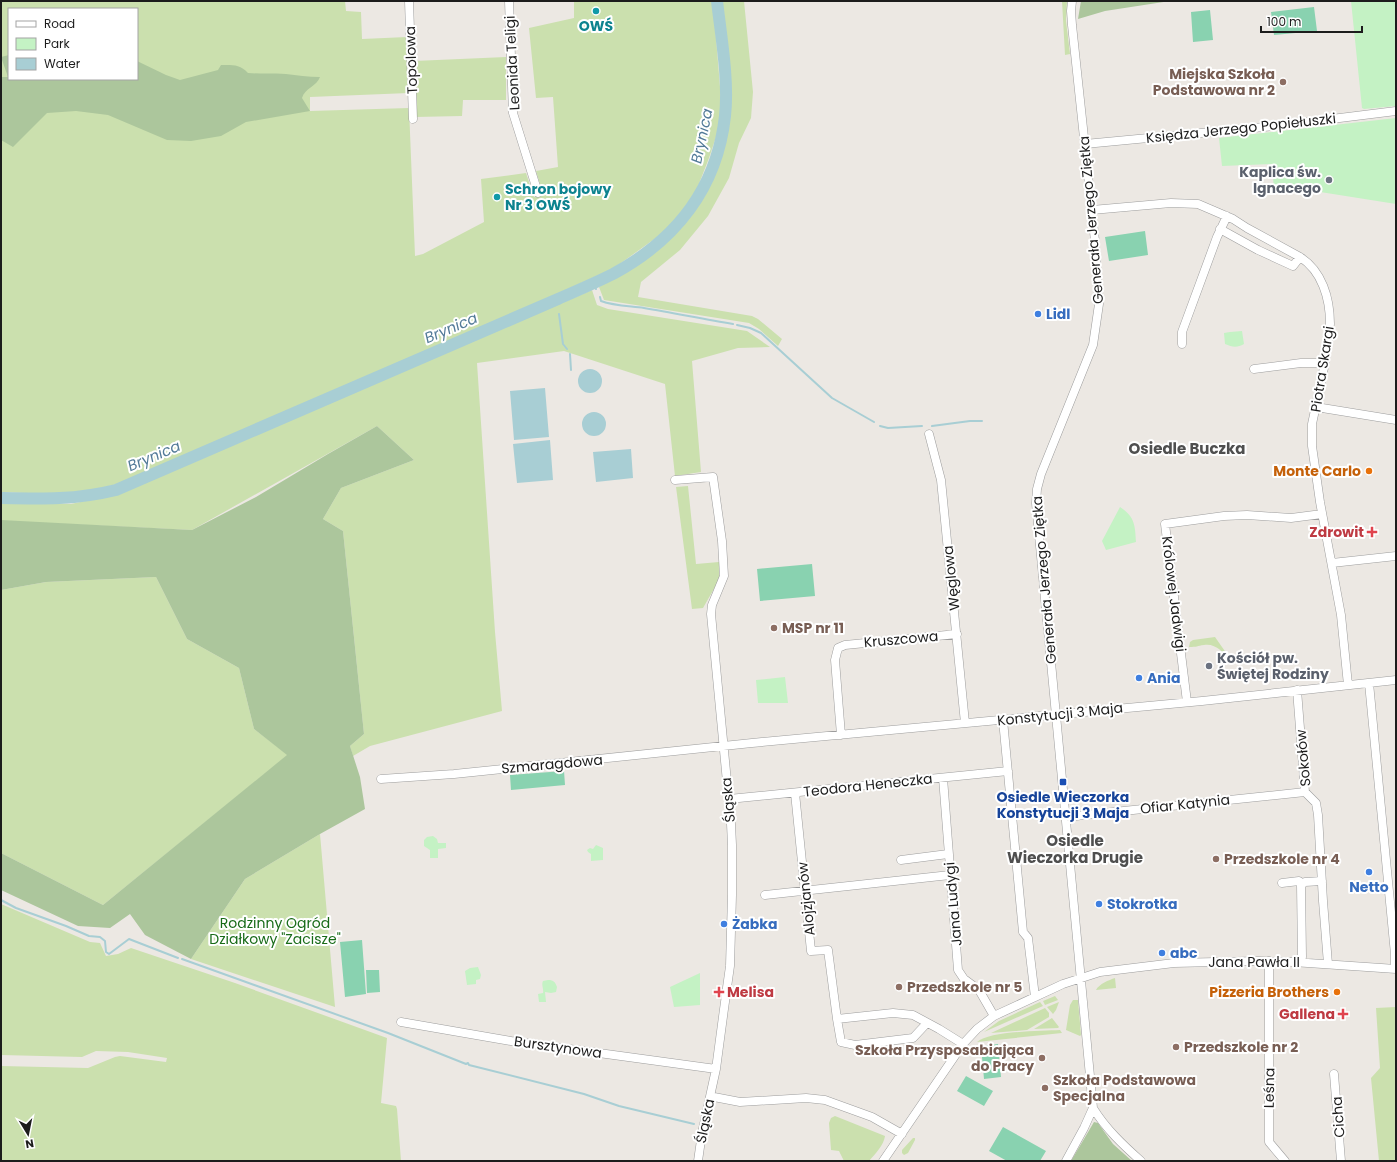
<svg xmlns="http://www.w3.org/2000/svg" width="1397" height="1162" viewBox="0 0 1397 1162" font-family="Poppins,sans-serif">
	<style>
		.grass { fill: #cbe0ae; fill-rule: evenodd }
		.forest { fill: #acc69c }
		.park { fill: #c4f2c4 }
		.pitch { fill: #89d2b0 }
		.water { fill: #a8ced4 }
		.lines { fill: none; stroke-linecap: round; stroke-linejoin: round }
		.stream { stroke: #a8ced4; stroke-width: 2 }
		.river { stroke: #a8ced4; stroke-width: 12 }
		.minor-casing { stroke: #9d9d9d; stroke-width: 9 }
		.minor { stroke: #fff; stroke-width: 8 }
		.culture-dot { fill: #0f9aa8; stroke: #fff; stroke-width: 1.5 }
		.education-dot { fill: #8d6e63; stroke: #fff; stroke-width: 1.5 }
		.worship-dot { fill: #6b7280; stroke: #fff; stroke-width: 1.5 }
		.shop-dot { fill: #3f7fe0; stroke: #fff; stroke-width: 1.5 }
		.food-dot { fill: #e8710a; stroke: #fff; stroke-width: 1.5 }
		.health-dot { fill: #e0444e; stroke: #fff; stroke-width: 1.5 }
		.transit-dot { fill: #1a4fb4; stroke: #fff; stroke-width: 1.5 }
		.labels { text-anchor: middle; stroke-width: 4; stroke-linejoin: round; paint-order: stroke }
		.culture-label { font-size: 14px; font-weight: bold; fill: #0d838f; stroke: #fff }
		.street-label { font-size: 14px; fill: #1c1c1c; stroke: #fff }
		.education-label { font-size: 14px; font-weight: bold; fill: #785e54; stroke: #fff; text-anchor: start }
		.worship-label { font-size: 14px; font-weight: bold; fill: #5b616d; stroke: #fff; text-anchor: end }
		.shop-label { font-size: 14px; font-weight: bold; fill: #366cbe; stroke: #fff; text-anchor: start }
		.food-label { font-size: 14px; font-weight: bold; fill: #c56008; stroke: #fff; text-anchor: end }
		.health-label { font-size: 14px; font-weight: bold; fill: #be3a42; stroke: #fff; text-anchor: end }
		.transit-label { font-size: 14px; font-weight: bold; fill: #164399; stroke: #fff }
		.park-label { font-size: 14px; fill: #186b18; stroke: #fff }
		.water-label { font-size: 15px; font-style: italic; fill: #527a98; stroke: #fff }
		.neighbourhood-label { font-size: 15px; font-weight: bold; fill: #4f4f4f; stroke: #fff }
	</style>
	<rect width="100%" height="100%" fill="#ece8e3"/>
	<!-- grass -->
	<path class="grass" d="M1,1H345L346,11L361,12L362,39L407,37L409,93L310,97V111L409,108L415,256L423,254L484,222L481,179L526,173L534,197L543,194L536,171L558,167L553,97L536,98L529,28L574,18V1H713L721,99L720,125L709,158L695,194L667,230L614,268L548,298L121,483L89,491L46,494L1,492ZM9,9H137V79H9Z
		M721,1H744L753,92L751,118L739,143L729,178L708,216L680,250L641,282L638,297L752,316L758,319L782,339L778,346L759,329L749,323L604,300L599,287L648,255L665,242L694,209L715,170L727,123L729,86Z
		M1062,1H1067L1066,21L1070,54L1065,55Z
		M506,57V100H463L462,116L415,117L414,61Z
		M592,290L597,305L608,309L747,331L770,347L738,348L692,361L701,472L675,476L665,384L564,351L477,363L495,632L502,711L370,746L353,756L350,746L364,734L343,531L323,519L341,488L414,460L377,426L192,530L1,521V501L71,504L117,494Z
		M688,486L696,564L719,562V580L703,608L692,609L676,487Z
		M156,577L187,639L239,668L254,729L288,755L103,905L1,853V590L46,582Z
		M1215,637L1229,657V661C1224,652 1215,643 1204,645C1197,646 1197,647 1189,647L1190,642L1193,640Z
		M320,834L335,1007L191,959L245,879Z
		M1,904L90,942L100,943L106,956L118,954L131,948L235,983L387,1038L381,1103L396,1106L397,1109L401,1161H1V1066L88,1068L115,1057L120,1056L166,1062L167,1058L128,1052L96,1051L82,1057L1,1055Z
		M1115,978L1116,988L1096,990C1099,984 1109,980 1115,978Z
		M1055,996L1058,1000L1045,1005L1043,1001Z
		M1073,1000H1078L1081,1035L1080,1036L1066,1030L1070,1005Z
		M1040,1002L1043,1006L984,1032L999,1021Z
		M1059,1002L1056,1010L1053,1014L1047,1007Z
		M1396,1007V1161H1379L1371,1078L1380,1068L1376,1008Z
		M1045,1008L1049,1013V1017L1027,1030L991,1033Z
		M1052,1018L1059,1027L1058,1028L1034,1029Z
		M1060,1030L1062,1033L977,1042C989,1031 1041,1031 1060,1030Z
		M835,1116L885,1136C884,1145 875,1154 869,1161H844L839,1151L831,1150L829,1123L831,1118Z
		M913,1138H915V1140L908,1153L904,1155L902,1153V1150Z"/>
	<!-- forest -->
	<path class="forest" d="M1081,1H1170L1105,11L1078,19Z
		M9,55V79H137V61L166,75L180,80L218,70L221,65C232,65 240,64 248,73C261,74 273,73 286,74C297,75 308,77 320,77C317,86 305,88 302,98L310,111L246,122L221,136L191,141L167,140L108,115L76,111L47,113L13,147L1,140V77H8L1,57Z
		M377,426L414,460L341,488L323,519L343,531L364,734L350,746L360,777L365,809L320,834L245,879L191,959L145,935L130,914L110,928L78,926L1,890V853L103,905L287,755L254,729L239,668L187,639L156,577L46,582L1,590V520L192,530L256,497L328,454Z
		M1094,1122L1098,1123L1113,1144L1132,1161H1071Z"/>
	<!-- park -->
	<path class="park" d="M1351,1H1396V106L1364,109L1362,108Z
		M1396,118V204L1314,191L1274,190L1272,164L1222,166L1219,138Z
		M1242,331L1244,344C1237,348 1232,347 1225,344L1224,333L1230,332Z
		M1120,507C1135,517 1135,525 1136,542L1106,550L1102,541Z
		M785,677L788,703H758L756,680Z
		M433,836L437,839L438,843H446V848L438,849V858H430V850L424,846V840L427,837Z
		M596,845L603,848V860L591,861V854L588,852L587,850L590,848L593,849Z
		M478,967L481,975L480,979L476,980V984L467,985L465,971L470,968Z
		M700,973V1005L674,1007L670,987Z
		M548,980C554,980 555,982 557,987L556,992L551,993L545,992L546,1002H539L538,994L543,993C544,989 541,985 543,981Z"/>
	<!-- pitch -->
	<path class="pitch" d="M1314,7L1317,31L1274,35L1271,12Z
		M1210,10L1213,40L1193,42L1191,12Z
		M1145,231L1148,255L1109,261L1105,237Z
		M812,564L815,596L760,601L757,569Z
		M564,771L565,785L511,790L510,775Z
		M362,940L366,994L345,997L340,942Z
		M366,970H379L380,992L367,993Z
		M998,1044L1001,1077L984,1079L981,1046Z
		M966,1076L993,1091L984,1106L957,1091Z
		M1003,1127L1046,1151L1040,1161H1007L989,1151Z"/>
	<!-- water -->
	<path class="water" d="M578 381a12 12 0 1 1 24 0a12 12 0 1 1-24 0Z
		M545,388L549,437L514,440L510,391Z
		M582 424a12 12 0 1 1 24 0a12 12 0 1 1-24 0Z
		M550,440L553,480L517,483L513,444Z
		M631,449L633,478L596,482L593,452Z"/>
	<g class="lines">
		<!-- stream -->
		<path class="stream" d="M593,283L596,289
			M600,297L601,301C614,306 630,306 644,308C674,313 703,319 733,324
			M555,301L556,305
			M559,314L563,344L567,349
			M737,325L750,328L761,333L832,398L874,422
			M570,354L571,370
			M880,426L888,428L922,426
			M932,426L970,421H982
			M1,900L16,908L66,926L89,936L100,937L105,941L106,952L109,954L129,939L178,958
			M182,959L388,1033L466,1064L468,1063L469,1065L584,1094L619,1106L694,1124"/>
		<!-- river -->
		<path class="river" d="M1,498C42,499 75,500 116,490L558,299C576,291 595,283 613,274C676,240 717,188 725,116C729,81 721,36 717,1"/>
		<!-- minor casing -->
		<g class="minor-casing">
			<path id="minor" d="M409,1L413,119
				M509,1L513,113L538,193
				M1085,144L1275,126L1396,111
				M1092,210L1171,203L1198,204L1233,219L1247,228L1300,257C1322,271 1330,298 1330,324L1325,363L1312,424V446L1320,502L1341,615L1348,685
				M1220,229L1258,250L1293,266L1300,257
				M1182,344V332L1217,237L1227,216
				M1254,369L1301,363H1325
				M1316,407L1396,420
				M929,434L941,480L965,723
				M675,480L713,477L722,541L724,576L712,605L711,614L731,824L732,845V895L730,966L724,1009L716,1069L702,1133L698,1161
				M1332,563L1396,556
				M1369,683L1390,902L1395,954V969
				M1297,690L1305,792L1316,803L1318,815L1323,901L1328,964
				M1187,702L1165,524L1224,516L1247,515L1291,518L1322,514
				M1003,720L1023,932L1028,938L1035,997
				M841,735L835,660L838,648L845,645L957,634
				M943,778L958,970L964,979L979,990L994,1016
				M381,779L454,774L752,743L1202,701L1396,680
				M795,793L811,951L828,950L837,1019L893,1013L913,1015L939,1029L963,1044
				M729,799L1008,771
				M1066,817L1305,792
				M901,860L948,854
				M1282,883L1299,881L1302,883
				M765,895L950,875
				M1302,957L1301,885L1305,882L1322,881
				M1269,961V1142L1285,1161
				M837,1019L841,1042L855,1045L913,1038L927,1023
				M401,1022L511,1041L716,1069
				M1334,1074L1341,1161
				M710,1097H714L740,1102L806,1098L825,1100L872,1117L902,1134
				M1093,1108C1106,1129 1123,1145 1141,1161
				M883,1161L963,1044L977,1029L994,1016L1063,984L1100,972L1174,963L1258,961L1293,962L1396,969
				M1066,1161L1084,1128L1093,1108L1036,503L1037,489L1041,474L1093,345L1099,304L1095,241L1072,25L1071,11L1072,1"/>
		</g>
		<!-- minor -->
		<use href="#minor" class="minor"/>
	</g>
	<!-- markers -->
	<g class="culture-dot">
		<circle cx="596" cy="11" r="4"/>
		<circle cx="497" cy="197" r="4"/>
	</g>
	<g class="education-dot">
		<circle cx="1283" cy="82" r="4"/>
		<circle cx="774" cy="628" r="4"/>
		<circle cx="1216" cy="859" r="4"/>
		<circle cx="899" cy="987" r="4"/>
		<circle cx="1176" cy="1047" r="4"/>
		<circle cx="1042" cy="1058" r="4"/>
		<circle cx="1045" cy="1088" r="4"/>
	</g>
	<g class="worship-dot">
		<circle cx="1329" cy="180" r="4"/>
		<circle cx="1209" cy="666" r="4"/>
	</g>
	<g class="shop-dot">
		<circle cx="1038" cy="314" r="4"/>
		<circle cx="1139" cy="678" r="4"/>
		<circle cx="1369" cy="872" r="4"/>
		<circle cx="1099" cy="904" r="4"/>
		<circle cx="724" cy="924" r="4"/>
		<circle cx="1162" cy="953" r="4"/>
	</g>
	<g class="food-dot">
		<circle cx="1369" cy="471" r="4"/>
		<circle cx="1337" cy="992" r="4"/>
	</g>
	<g class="health-dot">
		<path d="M1370 526h4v4h4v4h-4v4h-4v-4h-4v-4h4z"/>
		<path d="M717 986h4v4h4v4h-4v4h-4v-4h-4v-4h4z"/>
		<path d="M1341 1008h4v4h4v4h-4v4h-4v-4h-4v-4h4z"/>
	</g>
	<rect class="transit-dot" x="1059" y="778" width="8" height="8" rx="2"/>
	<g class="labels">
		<!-- culture labels -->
		<g class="culture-label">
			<text x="596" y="31">OWŚ</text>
			<text x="505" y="194" text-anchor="start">Schron bojowy<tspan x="505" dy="16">Nr 3 OWŚ</tspan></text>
		</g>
		<!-- street labels -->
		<g class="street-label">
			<text transform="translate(411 60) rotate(-92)" y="5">Topolowa</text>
			<text transform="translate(512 63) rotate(-93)" y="5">Leonida Teligi</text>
			<text transform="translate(1241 128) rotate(-6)" y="5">Księdza Jerzego Popiełuszki</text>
			<text transform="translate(1091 220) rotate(-95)" y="5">Generała Jerzego Ziętka</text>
			<text transform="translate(1322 369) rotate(-81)" y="5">Piotra Skargi</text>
			<text transform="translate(951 578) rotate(-96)" y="5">Węglowa</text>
			<text transform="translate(1044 580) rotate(-95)" y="5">Generała Jerzego Ziętka</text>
			<text transform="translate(1174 594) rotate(83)" y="5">Królowej Jadwigi</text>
			<text transform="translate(901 639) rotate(-5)" y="5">Kruszcowa</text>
			<text transform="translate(1060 714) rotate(-6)" y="5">Konstytucji 3 Maja</text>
			<text transform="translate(1303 758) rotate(-95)" y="5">Sokołów</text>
			<text transform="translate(552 764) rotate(-5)" y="5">Szmaragdowa</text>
			<text transform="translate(868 785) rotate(-6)" y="5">Teodora Heneczka</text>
			<text transform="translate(728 800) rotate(-95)" y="5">Śląska</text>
			<text transform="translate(1185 804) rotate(-6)" y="5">Ofiar Katynia</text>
			<text transform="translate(806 899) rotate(-96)" y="5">Alojzjanów</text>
			<text transform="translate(953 904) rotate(-95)" y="5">Jana Ludygi</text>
			<text x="1254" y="967">Jana Pawła II</text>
			<text transform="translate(558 1047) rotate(8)" y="5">Bursztynowa</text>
			<text transform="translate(1269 1088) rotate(-89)" y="5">Leśna</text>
			<text transform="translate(1338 1117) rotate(-94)" y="5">Cicha</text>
			<text transform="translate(705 1121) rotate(-78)" y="5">Śląska</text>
		</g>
		<!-- education labels -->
		<g class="education-label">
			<text x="1275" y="79" text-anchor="end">Miejska Szkoła<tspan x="1275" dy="16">Podstawowa nr 2</tspan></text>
			<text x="782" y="633">MSP nr 11</text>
			<text x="1224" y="864">Przedszkole nr 4</text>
			<text x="907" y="992">Przedszkole nr 5</text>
			<text x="1184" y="1052">Przedszkole nr 2</text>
			<text x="1034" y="1055" text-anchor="end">Szkoła Przysposabiająca<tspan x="1034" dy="16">do Pracy</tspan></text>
			<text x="1053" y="1085">Szkoła Podstawowa<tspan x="1053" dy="16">Specjalna</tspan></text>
		</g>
		<!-- worship labels -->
		<g class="worship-label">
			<text x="1321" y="177">Kaplica św.<tspan x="1321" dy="16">Ignacego</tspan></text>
			<text x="1217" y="663" text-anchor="start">Kościół pw.<tspan x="1217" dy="16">Świętej Rodziny</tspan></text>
		</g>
		<!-- shop labels -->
		<g class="shop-label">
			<text x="1046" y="319">Lidl</text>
			<text x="1147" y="683">Ania</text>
			<text x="1369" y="892" text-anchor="middle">Netto</text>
			<text x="1107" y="909">Stokrotka</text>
			<text x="732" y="929">Żabka</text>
			<text x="1170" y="958">abc</text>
		</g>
		<!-- food labels -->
		<g class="food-label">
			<text x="1361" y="476">Monte Carlo</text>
			<text x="1329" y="997">Pizzeria Brothers</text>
		</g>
		<!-- health labels -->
		<g class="health-label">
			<text x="1364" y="537">Zdrowit</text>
			<text x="727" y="997" text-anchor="start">Melisa</text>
			<text x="1335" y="1019">Gallena</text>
		</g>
		<!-- transit labels -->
		<g class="transit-label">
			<text x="1063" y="802">Osiedle Wieczorka<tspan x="1063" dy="16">Konstytucji 3 Maja</tspan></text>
		</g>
		<!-- park labels -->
		<g class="park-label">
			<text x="275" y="928">Rodzinny Ogród<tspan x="275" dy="16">Działkowy "Zacisze"</tspan></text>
		</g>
		<!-- water labels -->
		<g class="water-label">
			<text transform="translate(702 136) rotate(-78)" y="5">Brynica</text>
			<text transform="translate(451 328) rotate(-23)" y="5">Brynica</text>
			<text transform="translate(154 456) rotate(-23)" y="5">Brynica</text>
		</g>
		<!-- neighbourhood labels -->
		<g class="neighbourhood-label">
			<text x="1187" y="454">Osiedle Buczka</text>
			<text x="1075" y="846">Osiedle<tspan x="1075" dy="17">Wieczorka Drugie</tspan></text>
		</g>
	</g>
	<!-- border -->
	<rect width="1397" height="1162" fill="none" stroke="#1c1c1c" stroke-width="4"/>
	<!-- legend -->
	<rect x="8" y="8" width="130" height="72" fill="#ffffff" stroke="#a4a4a4"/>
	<rect x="16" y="21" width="20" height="6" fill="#ffffff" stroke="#a4a4a4"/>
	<text x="44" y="28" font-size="12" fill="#1c1c1c">Road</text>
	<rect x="16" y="38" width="20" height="12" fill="#c4f2c4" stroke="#a4a4a4"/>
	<text x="44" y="48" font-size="12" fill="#1c1c1c">Park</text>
	<rect x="16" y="58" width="20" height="12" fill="#a8ced4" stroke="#a4a4a4"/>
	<text x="44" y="68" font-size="12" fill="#1c1c1c">Water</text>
	<!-- north arrow -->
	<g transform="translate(28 1134) rotate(170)" stroke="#ffffff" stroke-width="3" paint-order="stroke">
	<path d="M0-3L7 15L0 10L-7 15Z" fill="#1c1c1c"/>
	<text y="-6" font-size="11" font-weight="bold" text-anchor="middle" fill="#1c1c1c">N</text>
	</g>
	<!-- scale -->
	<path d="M1261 26v6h101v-6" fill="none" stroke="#1c1c1c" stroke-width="2"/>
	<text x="1267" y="26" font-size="12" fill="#1c1c1c" stroke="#ffffff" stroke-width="3" paint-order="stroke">100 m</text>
</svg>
